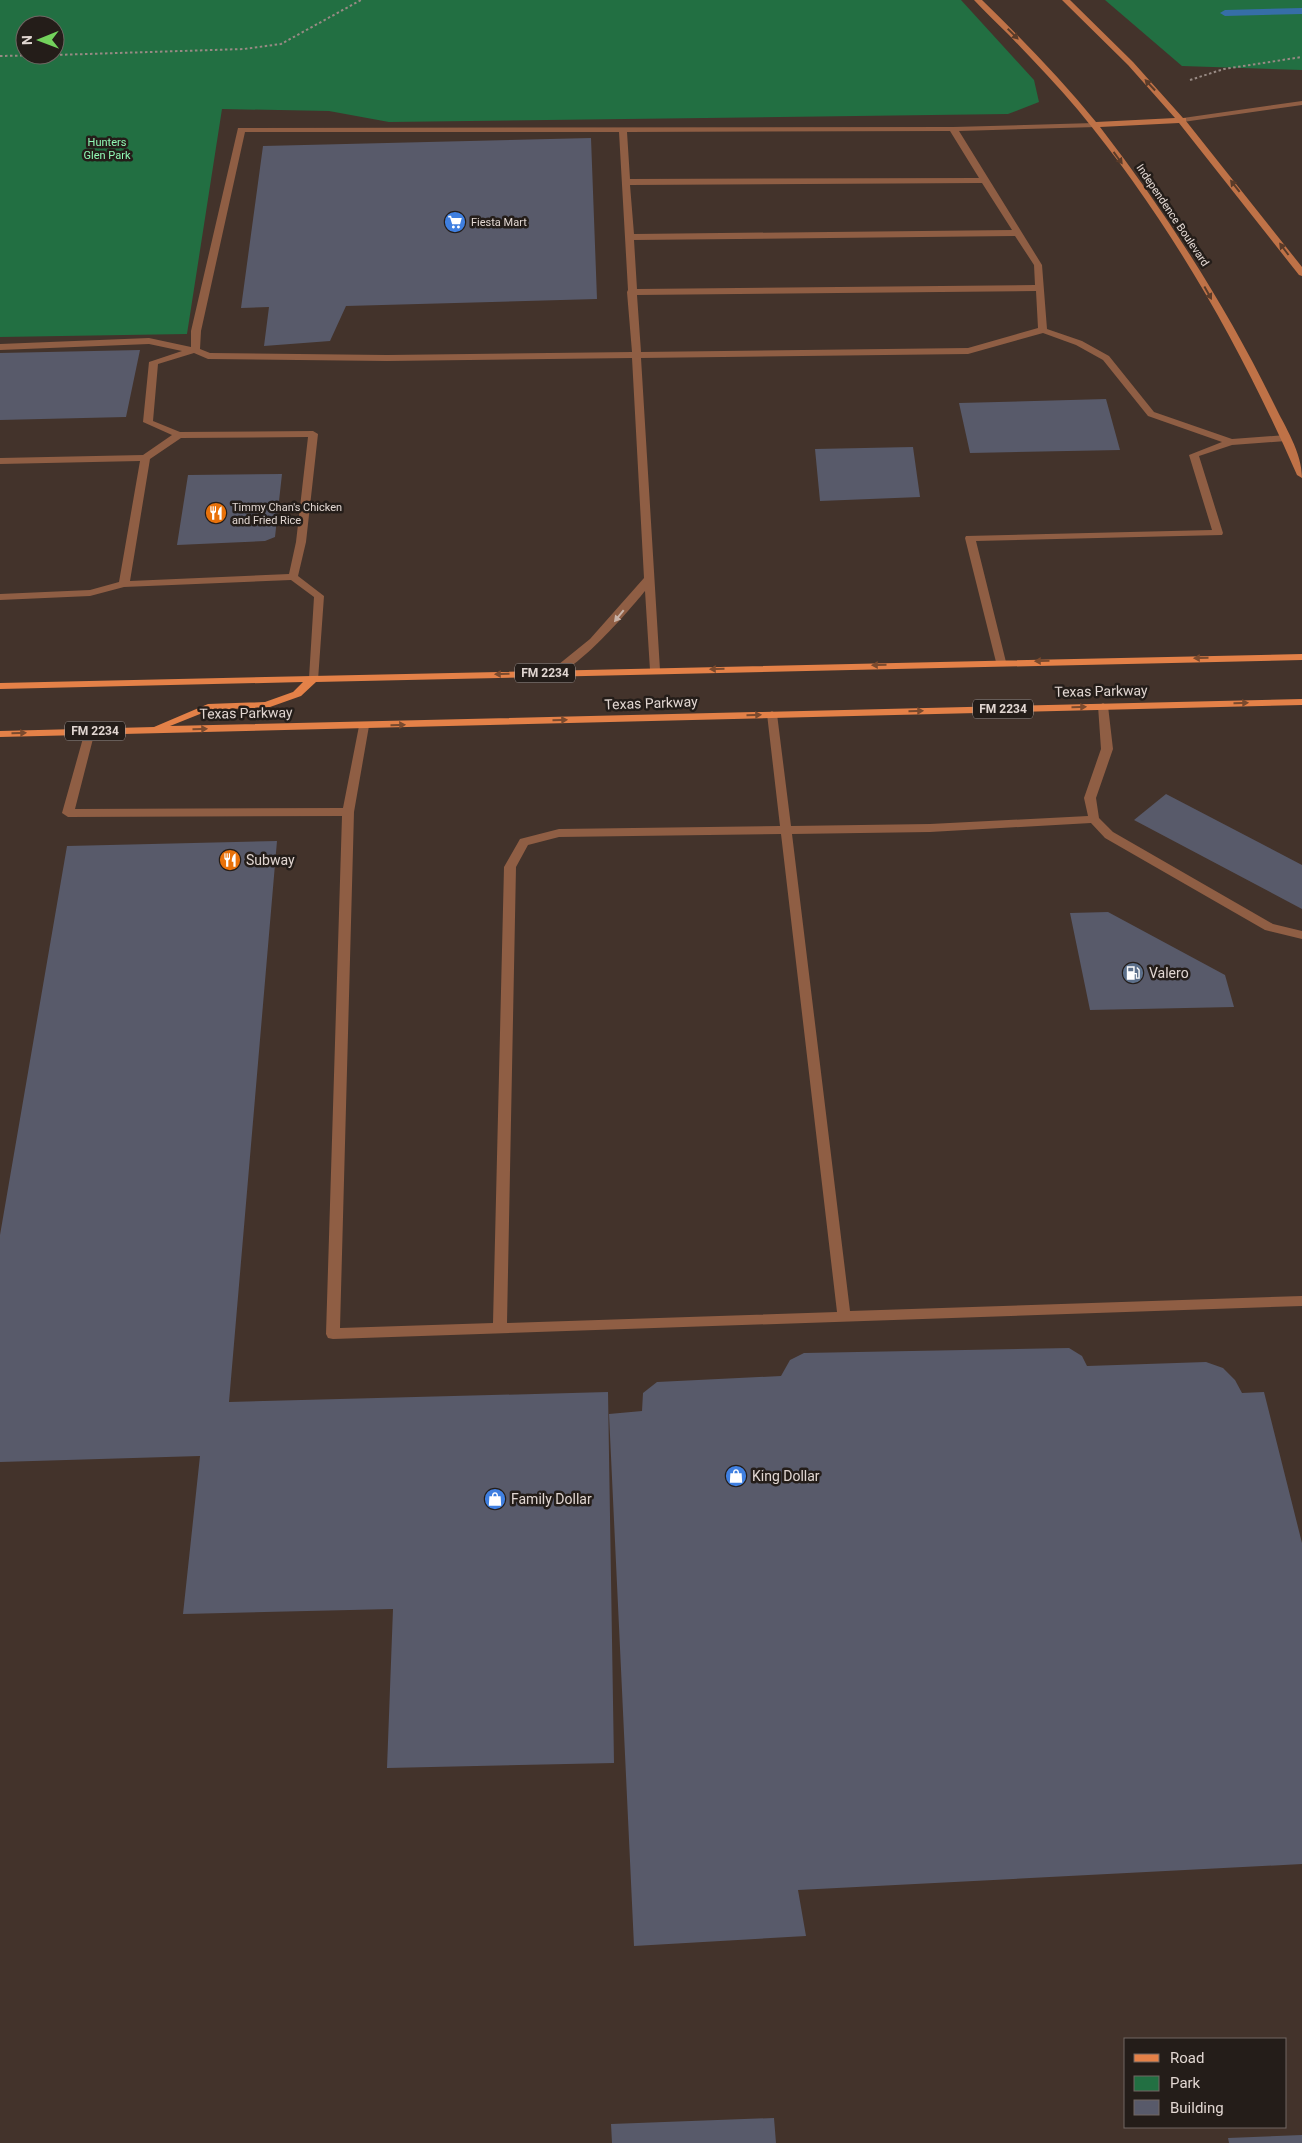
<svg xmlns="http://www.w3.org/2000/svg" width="1302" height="2143" viewBox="0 0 1302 2143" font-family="Roboto,sans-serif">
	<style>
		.green { fill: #226f42; fill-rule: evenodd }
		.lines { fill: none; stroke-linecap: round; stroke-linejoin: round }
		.stream { fill: #366ea7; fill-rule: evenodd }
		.building { fill: #585a6a }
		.path { stroke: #988a84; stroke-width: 2; stroke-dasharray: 2.5 2.5; stroke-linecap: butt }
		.service { fill: #8f5e44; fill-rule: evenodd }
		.secondary { fill: #bf7247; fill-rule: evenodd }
		.primary { fill: #e48148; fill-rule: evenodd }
		.oneway { fill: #5a3b29 }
		.oneway2 { fill: #c8b2a7 }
		.oneway3 { fill: #7a4a2e }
		.labels { text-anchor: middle; stroke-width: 5; stroke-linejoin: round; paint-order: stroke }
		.far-park-label { font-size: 11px; fill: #90f8b4; stroke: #241d19 }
		.far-street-label { font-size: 11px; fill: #e1d6d1; stroke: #241d19 }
		.far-poi-label { font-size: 11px; fill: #e1d6d1; stroke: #241d19; text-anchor: start }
		.shield { fill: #241d19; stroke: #a89e9a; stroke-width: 1 }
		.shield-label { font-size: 12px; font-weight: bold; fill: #e1d6d1 }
		.street-label { font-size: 14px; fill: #e1d6d1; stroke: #241d19 }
		.poi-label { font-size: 14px; fill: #e1d6d1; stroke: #241d19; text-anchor: start }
	</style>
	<rect width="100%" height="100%" fill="#43332b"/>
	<!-- green -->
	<path class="green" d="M0,0H961L1034,80L1039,102L1008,114L389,122L329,111L222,109L187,334L0,337ZM25,25H55V55H25Z
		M1105,0H1302V70L1182,66Z"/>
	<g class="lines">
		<!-- stream -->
		<path class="stream" d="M1302,8V14L1225,16L1220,13L1225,10Z"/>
	</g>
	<!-- building -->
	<path class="building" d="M591,138L597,299L346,306L330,341L264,346L269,307L241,308L263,146Z
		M140,350L126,417L0,420V353Z
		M1106,399L1120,450L970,453L959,403Z
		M913,447L920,497L820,501L815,449Z
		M282,474L275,537L265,541L177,545L188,475Z
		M1166,794L1302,865V909L1134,820Z
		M277,841L229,1402L608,1392L614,1763L387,1768L393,1609L183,1614L200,1456L0,1462V1235L67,846Z
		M1108,912L1225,975L1234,1007L1090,1010L1070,913Z
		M1069,1348L1082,1356L1087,1366L1206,1362L1223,1368L1235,1380L1242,1393L1264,1392L1302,1543V1864L798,1890L806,1936L634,1946L609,1414L642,1411L643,1393L657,1382L781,1376L790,1360L804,1353Z
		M774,2118L776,2143H612L611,2124Z
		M1302,2135V2143H1229L1228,2138Z"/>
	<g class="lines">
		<!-- path -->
		<path class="path" d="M55,55L244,49L281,44L361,0
			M0,56L47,55
			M1190,80L1224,69L1302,57"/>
		<!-- service -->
		<path class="service" d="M1302,101V105L1183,122L1179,120L1183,118Z
			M1094,123H1097V127L959,131L1042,265L1047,329L1082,341L1109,356L1154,412L1232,439L1286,435L1291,438L1286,441L1232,445L1199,456L1223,533L1222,535L976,541L1006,662L1005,664L1001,665L996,662L965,538L966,536L1212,530L1189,455L1222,442L1148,416L1103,360L1076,345L1043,333L968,354L641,358L660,670L659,672H651L650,670L645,591C632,607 570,680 549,675L548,673L590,639L644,578L632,358L387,361L208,359L194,353L158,364L153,421L180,432L313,431L318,434L306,542L298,576L324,596L318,680L314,681L309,678L314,597L291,580L124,587L90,596L0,600V594L90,590L119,582L140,461L0,464V458L143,455L172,435L143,422L149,362L182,351L149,344L0,350V344L149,338L191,347V331L238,128L953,127ZM950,131L979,178L630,179L627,132ZM245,132H619L628,290L627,292L632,352L387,355L210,353L200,349L201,331ZM982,183L1012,230L634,234L630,185ZM1015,236L1034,265L1035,285L637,289L634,240ZM1036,291L1038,328L968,348L641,352L637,295ZM308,437L296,542L289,574L130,581L150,459L181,438Z
			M1103,703L1108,706L1113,749L1096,798L1099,818L1113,832L1273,924L1302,931V939L1265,930L1105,838L1091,823L930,832L792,834L850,1311L1302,1296V1306L333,1339L328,1338L326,1334L342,816L68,817L62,813L85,731L90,728L95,731L75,809L343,808L359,726L360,724H368L369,726L354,812L340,1328L493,1323L504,867L520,839L559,829L780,826L767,714L772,711L777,714L791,826L930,824L1088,816L1084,798L1101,749L1098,706ZM781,834L837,1312L507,1323L516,867L528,845L559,837Z"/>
		<!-- secondary -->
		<path class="secondary" d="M974,0H982C1022,39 1061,79 1096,122L1175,118L1128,65L1062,0H1070L1133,62L1183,118H1186V121L1302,267V276L1299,275L1179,123L1100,127C1167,214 1226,306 1274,404C1285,427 1302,452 1302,478L1297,475C1240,345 1169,220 1078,110C1056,84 1032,59 1009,35C997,23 985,12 974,0Z"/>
		<!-- primary -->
		<path class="primary" d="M1302,654V660L316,682L301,696L270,707L210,710L170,726L1302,699V705L0,737V731L154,727L208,704L265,702L293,692L303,682L0,689V683Z"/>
	</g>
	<!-- one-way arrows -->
	<defs><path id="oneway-solid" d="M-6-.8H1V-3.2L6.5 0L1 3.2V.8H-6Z" transform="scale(1.25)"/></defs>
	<g class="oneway">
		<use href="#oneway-solid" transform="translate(1013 34) rotate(45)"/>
		<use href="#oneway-solid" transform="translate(1150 85) rotate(-133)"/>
		<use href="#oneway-solid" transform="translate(1118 158) rotate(54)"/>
		<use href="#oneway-solid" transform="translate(1235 186) rotate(-128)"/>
		<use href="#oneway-solid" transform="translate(1284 249) rotate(-127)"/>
		<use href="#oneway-solid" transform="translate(1208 293) rotate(61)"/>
	</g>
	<use class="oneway2" href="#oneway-solid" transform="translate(619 616) rotate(129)"/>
	<g class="oneway3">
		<use href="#oneway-solid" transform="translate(1201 658) rotate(179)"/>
		<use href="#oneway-solid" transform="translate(1042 661) rotate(179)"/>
		<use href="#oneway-solid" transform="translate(879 665) rotate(179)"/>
		<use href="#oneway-solid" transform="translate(717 669) rotate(179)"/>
		<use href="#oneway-solid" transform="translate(502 674) rotate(179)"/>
		<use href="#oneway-solid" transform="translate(1241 703) rotate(-1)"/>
		<use href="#oneway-solid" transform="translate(1079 707) rotate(-1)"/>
		<use href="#oneway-solid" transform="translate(916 711) rotate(-1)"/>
		<use href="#oneway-solid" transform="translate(754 715) rotate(-2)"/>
		<use href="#oneway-solid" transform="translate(560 720) rotate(-2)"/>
		<use href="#oneway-solid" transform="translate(398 725) rotate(-2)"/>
		<use href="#oneway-solid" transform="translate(200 729) rotate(-1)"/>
		<use href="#oneway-solid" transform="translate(19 733) rotate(-2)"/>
	</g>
	<!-- icons -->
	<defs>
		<g id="supermarket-disc" transform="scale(1.125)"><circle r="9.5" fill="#3f7fe0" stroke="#241d19"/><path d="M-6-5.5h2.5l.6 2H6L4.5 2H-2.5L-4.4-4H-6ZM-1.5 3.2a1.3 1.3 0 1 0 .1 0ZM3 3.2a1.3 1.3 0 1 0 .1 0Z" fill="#fff"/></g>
		<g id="restaurant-disc" transform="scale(1.125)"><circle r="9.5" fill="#e8710a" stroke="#241d19"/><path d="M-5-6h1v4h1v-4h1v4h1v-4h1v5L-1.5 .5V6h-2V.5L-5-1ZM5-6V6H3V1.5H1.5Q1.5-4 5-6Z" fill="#fff"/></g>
		<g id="fuel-disc" transform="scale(1.125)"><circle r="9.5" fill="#5c6f8a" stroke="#241d19"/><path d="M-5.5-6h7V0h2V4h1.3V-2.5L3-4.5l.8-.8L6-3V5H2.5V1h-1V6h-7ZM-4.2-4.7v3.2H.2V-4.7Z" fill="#fff"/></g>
		<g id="shop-disc" transform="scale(1.125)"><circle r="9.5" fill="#3f7fe0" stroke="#241d19"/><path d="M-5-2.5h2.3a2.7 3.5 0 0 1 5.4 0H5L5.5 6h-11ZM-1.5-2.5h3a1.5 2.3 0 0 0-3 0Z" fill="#fff"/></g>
	</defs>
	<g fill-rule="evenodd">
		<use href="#supermarket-disc" x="455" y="222"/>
		<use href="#restaurant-disc" x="216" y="513"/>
		<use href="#restaurant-disc" x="230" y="860"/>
		<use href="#fuel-disc" x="1133" y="973"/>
		<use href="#shop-disc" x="736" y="1476"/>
		<use href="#shop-disc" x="495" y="1499"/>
	</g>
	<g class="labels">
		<!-- far-park labels -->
		<g class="far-park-label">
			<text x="107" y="146">Hunters<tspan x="107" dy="13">Glen Park</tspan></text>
		</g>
		<!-- far-street labels -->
		<g class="far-street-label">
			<text transform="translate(1173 215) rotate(56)" y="4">Independence Boulevard</text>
		</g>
		<!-- far-poi labels -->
		<g class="far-poi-label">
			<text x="471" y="226">Fiesta Mart</text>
			<text x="232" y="511">Timmy Chan's Chicken<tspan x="232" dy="13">and Fried Rice</tspan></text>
		</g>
		<!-- shield labels -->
		<g class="shield">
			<rect x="515" y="663.5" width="60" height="19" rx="4"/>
			<rect x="973" y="699.5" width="60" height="19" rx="4"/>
			<rect x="65" y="721.5" width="60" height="19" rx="4"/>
		</g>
		<g class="shield-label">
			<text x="545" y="677">FM 2234</text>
			<text x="1003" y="713">FM 2234</text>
			<text x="95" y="735">FM 2234</text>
		</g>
		<!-- street labels -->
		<g class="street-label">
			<text transform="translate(1101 691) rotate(-1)" y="5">Texas Parkway</text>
			<text transform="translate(651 703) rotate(-2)" y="5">Texas Parkway</text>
			<text transform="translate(246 713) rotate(-1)" y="5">Texas Parkway</text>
		</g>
		<!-- poi labels -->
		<g class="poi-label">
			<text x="246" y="865">Subway</text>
			<text x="1149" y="978">Valero</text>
			<text x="752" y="1481">King Dollar</text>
			<text x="511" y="1504">Family Dollar</text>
		</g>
	</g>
	<!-- legend -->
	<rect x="1124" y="2038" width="162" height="90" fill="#241d19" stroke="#706763"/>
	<rect x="1134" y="2054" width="25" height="8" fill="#e48148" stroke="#706763"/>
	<text x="1170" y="2063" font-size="15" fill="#e1d6d1">Road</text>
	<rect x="1134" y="2076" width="25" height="15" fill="#226f42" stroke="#706763"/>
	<text x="1170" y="2088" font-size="15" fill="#e1d6d1">Park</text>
	<rect x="1134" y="2100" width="25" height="15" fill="#585a6a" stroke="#706763"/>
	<text x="1170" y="2113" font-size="15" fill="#e1d6d1">Building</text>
	<!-- north arrow -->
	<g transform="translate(40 40) rotate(269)"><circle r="24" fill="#241d19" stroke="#706763"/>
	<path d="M0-4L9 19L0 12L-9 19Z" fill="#73d25c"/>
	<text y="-8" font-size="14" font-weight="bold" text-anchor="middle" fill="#e1d6d1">N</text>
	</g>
</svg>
